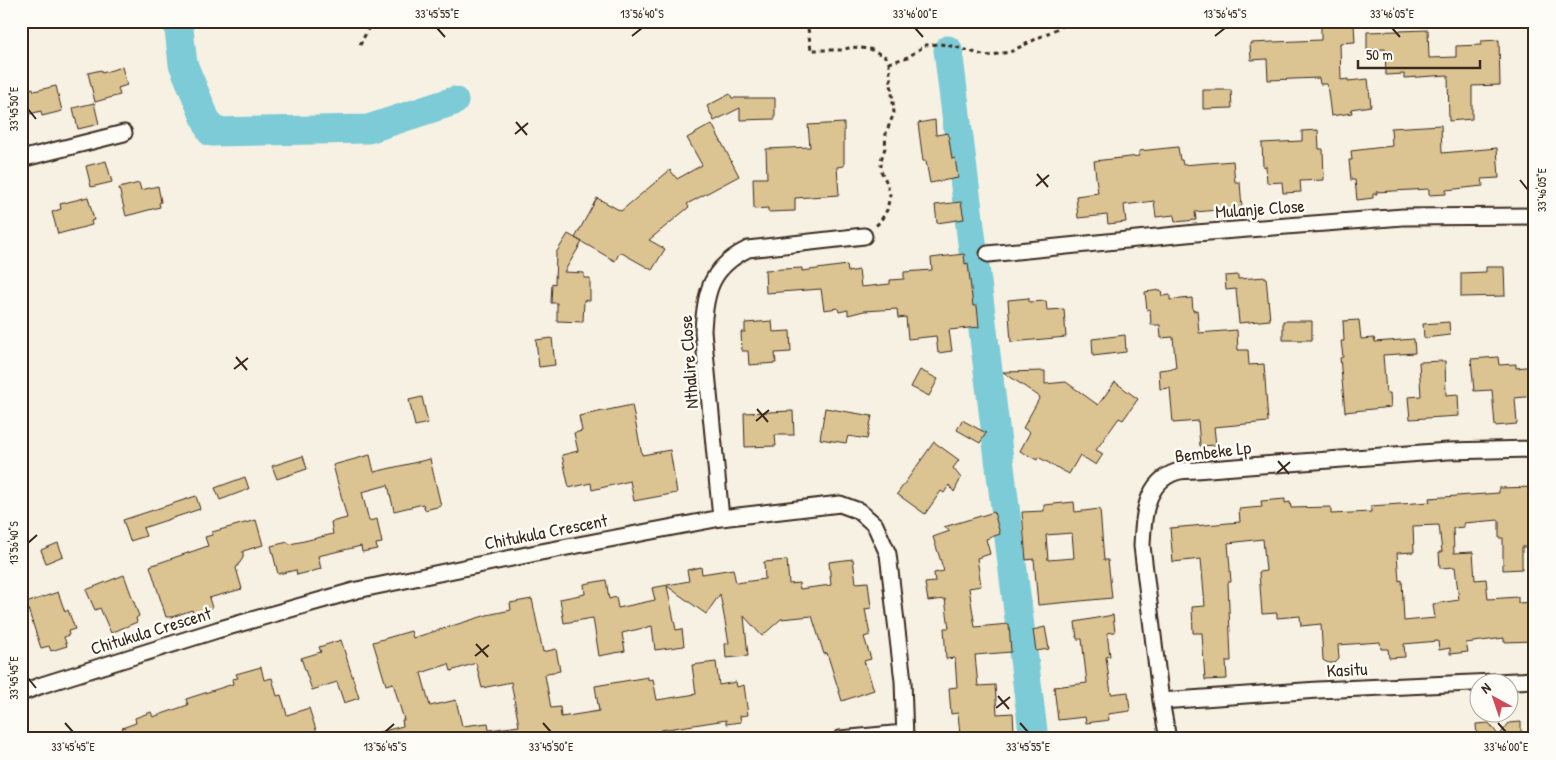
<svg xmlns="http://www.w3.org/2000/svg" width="1556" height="760" viewBox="0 0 1556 760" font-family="'Patrick Hand',sans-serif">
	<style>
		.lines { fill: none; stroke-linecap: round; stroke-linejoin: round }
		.river { stroke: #7bcbd6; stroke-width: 29 }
		.building { fill: #dbc392; stroke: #3b2a1e; fill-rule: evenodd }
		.street-casing { stroke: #3b2a1e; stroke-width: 19 }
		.path { stroke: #3b2a1e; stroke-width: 3; stroke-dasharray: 4 4; stroke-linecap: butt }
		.street { stroke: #fdfcf7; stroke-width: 15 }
		.ticks { fill: none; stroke: #3b2a1e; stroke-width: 2 }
		.labels { text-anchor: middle; stroke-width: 5; stroke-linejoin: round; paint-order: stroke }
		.street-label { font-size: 18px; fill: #3b2a1e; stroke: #fdfcf7 }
		.neatline { fill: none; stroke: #3b2a1e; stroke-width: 2 }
		.ticks-label { font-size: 12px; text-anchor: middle; fill: #3b2a1e }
	</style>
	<rect width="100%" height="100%" fill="#f6f1e3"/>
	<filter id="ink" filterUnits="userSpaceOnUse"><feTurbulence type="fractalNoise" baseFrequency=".02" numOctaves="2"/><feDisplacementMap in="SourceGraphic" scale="10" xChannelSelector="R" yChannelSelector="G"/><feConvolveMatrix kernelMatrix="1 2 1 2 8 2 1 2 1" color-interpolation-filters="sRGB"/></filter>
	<g filter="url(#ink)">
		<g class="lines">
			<!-- river -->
			<path class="river" d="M178,21L183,64L211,132L368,129L454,101
				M948,50L1034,739"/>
		</g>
		<!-- building -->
		<path class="building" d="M1354,24L1355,42L1340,43L1341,80L1348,79V81L1368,79L1371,106L1351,109L1352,113L1331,116L1327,84H1320L1319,78L1268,80L1267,59L1251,60L1250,43L1321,40V26Z
			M1428,30L1429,58L1456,57V46L1481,45V41L1499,40L1500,85L1472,86V119L1449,121L1448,75L1404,78V74L1386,75L1385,49L1367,50V32Z
			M122,67L127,85L118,88L120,95L95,102L88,73L101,70L102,73Z
			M56,86L62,111L42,116L41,111L26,115L21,92L33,88L34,91Z
			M1203,90H1231L1232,108L1203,109Z
			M730,94L732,98H775V119L740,120V108L714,121L707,106Z
			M94,103L99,124L78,129L73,108Z
			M935,120L936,135L948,133L952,159L955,158L958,178L930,183L926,161H923L918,123Z
			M844,123V166L837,167L839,195L795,198V211L768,212V208L754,209L753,178H767L766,149L810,147L808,125Z
			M712,124L739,176L687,204L689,207L649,240L665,249L652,270L620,252L615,261L575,238L597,198L621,211L670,170L677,179L702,165L687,138Z
			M1441,125L1442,153L1497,148L1499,178L1482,179L1483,186L1446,190V194L1429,195V189L1376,192L1377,194H1373V198L1357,200L1355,180H1351L1349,160H1352L1351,151L1392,146L1391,128Z
			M1318,130L1319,149H1323L1324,180L1300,181L1301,192L1283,193L1282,182L1267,183L1266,166L1263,167L1262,143L1302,141V131Z
			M1178,147L1180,160H1182L1183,165L1233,161L1235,182H1240L1242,208L1195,212L1196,220L1175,222L1174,215L1156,217L1154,201L1124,205L1126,222L1108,224L1107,215L1078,218L1076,196L1098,193L1094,161L1139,156V151Z
			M106,161L112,182L91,187L86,166Z
			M139,183L141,190L158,186L161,202L159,203L160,207L126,216L119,188Z
			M88,197L94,220L91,221L92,225L58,234L52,212L61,209L60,204Z
			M961,202L964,219L937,223L935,205Z
			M568,234L582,242L564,272L584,273V278H590V301L584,300L583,322L557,321V303H551L552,283L555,284L556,253Z
			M964,254L965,264L968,263L973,306H977L979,327L949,330L952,351L938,353L936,336L908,339L906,317L898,318L897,309L864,311L848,315V310L839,312L838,308L824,310L821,289L766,293L765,270L802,268V271L847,265L848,272L859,270L861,287L890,284V280L904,279V272L932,270L931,258Z
			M1486,267H1504L1505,296L1461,297V273L1486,272Z
			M1238,275V279L1266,277L1270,320L1239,323L1236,289L1226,290L1225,276Z
			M1161,290L1162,296L1170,295V300L1192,298L1193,311L1197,310L1199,333L1237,330L1238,350H1248L1249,365L1264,364L1268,422L1214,427L1216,445L1200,446L1198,421L1173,423L1170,388L1160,389L1159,370L1176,368L1173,337L1161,338L1160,325H1151L1150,309L1147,310L1145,292Z
			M1029,298V302L1046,301L1047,310L1064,309L1066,337L1011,342L1008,300Z
			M1359,320L1361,339L1374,338L1375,342L1414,339L1415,353L1383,355L1386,393H1390L1391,407L1345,412L1340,358L1343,357L1341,341H1344L1343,321Z
			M772,321L773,332L790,331L791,352L775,353L776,363L749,365L748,351H742L741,332H745V323Z
			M1283,321H1312V340H1283Z
			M1449,322L1450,335L1424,338L1423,324Z
			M1125,335L1126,352L1093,356L1092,339Z
			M552,338L555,365L539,367L536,340Z
			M1498,357L1499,365L1516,364V368L1535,366V396L1515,398L1517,424L1495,426L1492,390L1474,391L1471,359Z
			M1445,361L1446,395L1458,394L1459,416L1410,419L1408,397L1421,396L1419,362Z
			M920,370L938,379L929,396L911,387Z
			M1045,371V384L1066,382L1098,405L1115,382L1138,399L1123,420L1119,418L1096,450L1103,454L1096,465L1080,455L1069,474L1038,457L1037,460L1020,451L1030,432L1023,428L1040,397L1003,372Z
			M422,397L428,423L415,426L409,400Z
			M632,405L642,455L670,450L677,493L634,501L630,481L592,490L591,483L569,488L562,455L578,451L574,433L582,431L579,416Z
			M825,408L872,416L867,439L848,436L846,443L820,439Z
			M793,411L794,435H775L776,446L745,447L744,413Z
			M962,420L986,433L980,443L957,430Z
			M934,442L959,460L953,468L961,478L954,492L949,485L944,493L941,491L925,514L897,494Z
			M370,455L374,472L430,459L441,506L425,510L423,504L394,511L388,485L362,492L369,521L377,519L382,543L376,544L377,549L362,552L361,546L318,556L321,569L297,575L296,570L278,574L271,546L288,542L289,544L300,542L333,534L331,522L347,518L333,465Z
			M303,456L307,469L277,479L272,466Z
			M245,477L249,489L220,500L215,488Z
			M1535,487V537H1531V547H1522V569L1503,570V538H1499V520L1464,523V527L1453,528L1454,553L1473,552L1475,580L1486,579L1488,599L1518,597V603L1535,602V641L1504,642V638L1466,643L1468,652L1450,654V648L1439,650L1438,641L1404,644L1405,657L1389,658L1388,649H1381L1380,642L1338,645L1339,659L1335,663H1328L1323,660L1321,624L1301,626L1300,616L1277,618V613L1262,614L1259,572L1266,571L1263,539L1228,543L1231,582H1228L1231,661H1226L1227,679L1205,680L1202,633H1193L1192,607L1205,606L1201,559L1173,562L1170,528L1240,522L1239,509L1262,507L1261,501L1285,499V503L1290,502L1291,508L1331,507V514L1371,512V506L1430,502L1429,498L1499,493V488ZM1439,525L1442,552H1439L1440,568L1455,567L1459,600L1433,604L1435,618L1404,621L1402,580L1399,581L1397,553L1414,552L1413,526Z
			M196,496L200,509L143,528L146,536L130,541L123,520Z
			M1074,502L1075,512L1100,509L1104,560H1108L1112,598L1038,605L1034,559L1026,560L1022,512L1044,511V505ZM1072,533L1074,558L1048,560L1046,535Z
			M994,512L1000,534L986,539L990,554L977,558L981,586L969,588L975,627L1009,624L1011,652L975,655L978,686L995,685L997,714L1013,713L1014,731L960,735L958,713L951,714L949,688L957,687L955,658L946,659L944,628H949L945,599L928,601L925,583L935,582L934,573L944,571L933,537L950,531L944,527Z
			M256,520L263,545L243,551V558L236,568L242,589L209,598L212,608L193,614L192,610L172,617H166L150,566L208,546L205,537L212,535V532Z
			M58,543L63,556L46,563L41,550Z
			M853,559L856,583L868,582L871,608L865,609L870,635L864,637L871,659L864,661L874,690L842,701L827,653L824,654L812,616L781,619L762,636L744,616L748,656L726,658L725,644L729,643L720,594L706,614L667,586L676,630L682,629L684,646L655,650L652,626L622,633L625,651L599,656L593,618L564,623L560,599L585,594L584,584L606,580L609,599L616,597L618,608L655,600L652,588L689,581L687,570L701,567L702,574L733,569L736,583L765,579L764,562L787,560L789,584L799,583L800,589L831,585L829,562Z
			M124,575L139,616L136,618L137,622L111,633L100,608L95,610L86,590Z
			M58,592L65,612L68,610L75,629L68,631L69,635L64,637L67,646L51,651L49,646L41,648L26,603Z
			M532,599L543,652L556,649L560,671L547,673L545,675L551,708L560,707L561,717L599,711L595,686L648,677V680L653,679L657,700L696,694L692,665L716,662L719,685L736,682L737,687L744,685L748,715L740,716L741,722L726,724V720L661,730L662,739H646V736L632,739H372V734L403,726L402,720H404L393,683L386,685L373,642L411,631L413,638L487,615L511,610L510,603ZM476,663L482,688L511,682L519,726L489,730L488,723L462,726L456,700L430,706L421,673L449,664L451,671Z
			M1113,615L1115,632L1107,633L1110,656L1106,657L1111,694L1128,692L1130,711L1108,714L1109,720L1086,723L1085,717L1058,720L1054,687L1087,683L1082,639H1077L1075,622Z
			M1045,627L1049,649L1036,651L1033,630Z
			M341,640L359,698L344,703L337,682L312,690L301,658L321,652L319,647Z
			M261,667L264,680L272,678L277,696L281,695L287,715L309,708L319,739H126L122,728L136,723L135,718L151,712L153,717L188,705L186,699L233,684L232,679L238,678L236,674Z
			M1521,722V739H1477L1476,724L1489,723L1499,736L1509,723Z"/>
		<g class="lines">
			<!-- street casing -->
			<g class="street-casing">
				<path id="street" d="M21,159L124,133
					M988,254L1196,233L1403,217L1535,216
					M721,518L703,331C705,291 711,267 748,249L864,236
					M21,693L42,685L217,630L357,590L541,552L721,518L840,504L859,511L875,525L888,554L903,681L905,739
					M1161,701L1318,690L1535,680
					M840,739L904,733
					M1168,739L1161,701L1142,546C1143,518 1145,482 1176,472C1182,470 1190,470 1196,470L1448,451L1535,449"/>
			</g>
			<!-- path -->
			<path class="path" d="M807,21L811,50H842L852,47L870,49L886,57L889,63L894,113L886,133L885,148L881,160V171L887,183L890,195L887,210L880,222L874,227
				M360,45L372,21
				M889,63L908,57L926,45L940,44L956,47L986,56L1010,52L1072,21"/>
			<!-- street -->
			<use href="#street" class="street"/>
		</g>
	</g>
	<!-- ticks -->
	<path class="ticks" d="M437,28L445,37M915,28L923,37M1392,28L1400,37M632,36L642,28M1215,36L1225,28M28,109L36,119M516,122L527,135M515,134L528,123M1037,174L1048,187M1520,180L1528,190M1036,186L1049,175M236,357L247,370M234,369L248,358M757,409L768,422M756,421L769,410M1278,461L1289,474M1277,473L1290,462M28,543L37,535M476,644L488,657M475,656L489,645M28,678L36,688M998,696L1009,709M996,708L1010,697M65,723L73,732M543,723L551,732M1020,723L1028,732M1498,723L1506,732M385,732L394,724"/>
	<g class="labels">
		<!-- street labels -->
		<g class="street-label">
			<text transform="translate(1260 209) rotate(-4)" y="6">Mulanje Close</text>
			<text transform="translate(689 362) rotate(-94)" y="6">Nthalire Close</text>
			<text transform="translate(1213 452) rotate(-7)" y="6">Bembeke Lp</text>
			<text transform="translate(546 532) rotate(-11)" y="6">Chitukula Crescent</text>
			<text transform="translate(151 631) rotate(-17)" y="6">Chitukula Crescent</text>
			<text transform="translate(1347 670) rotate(-3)" y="6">Kasitu</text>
		</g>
	</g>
	<!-- margin -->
	<rect width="1556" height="760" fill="none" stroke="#fdfcf7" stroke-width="55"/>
	<!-- north arrow -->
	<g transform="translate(1494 698) rotate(320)"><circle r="24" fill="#fdfcf7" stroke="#afa8a0"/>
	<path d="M0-4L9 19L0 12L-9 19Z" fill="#d1495b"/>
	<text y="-8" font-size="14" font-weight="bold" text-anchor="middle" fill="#3b2a1e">N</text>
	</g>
	<!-- scale -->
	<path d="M1358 60v8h122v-8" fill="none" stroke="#3b2a1e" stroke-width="2.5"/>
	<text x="1366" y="60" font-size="15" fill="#3b2a1e" stroke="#fdfcf7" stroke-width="4" paint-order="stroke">50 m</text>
	<rect x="28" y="28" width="1500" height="704" class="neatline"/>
	<g class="ticks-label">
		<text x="437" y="18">33°45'55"E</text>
		<text x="642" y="18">13°56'40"S</text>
		<text x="915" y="18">33°46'00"E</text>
		<text x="1225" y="18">13°56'45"S</text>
		<text x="1392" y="18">33°46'05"E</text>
		<text transform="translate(14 109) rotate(-90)" y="4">33°45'50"E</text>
		<text transform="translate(1542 190) rotate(-90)" y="4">33°46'05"E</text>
		<text transform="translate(14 543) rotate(-90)" y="4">13°56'40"S</text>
		<text transform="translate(14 678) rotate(-90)" y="4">33°45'45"E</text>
		<text x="73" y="751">33°45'45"E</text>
		<text x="385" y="751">13°56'45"S</text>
		<text x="551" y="751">33°45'50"E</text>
		<text x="1028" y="751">33°45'55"E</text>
		<text x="1506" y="751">33°46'00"E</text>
	</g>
</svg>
